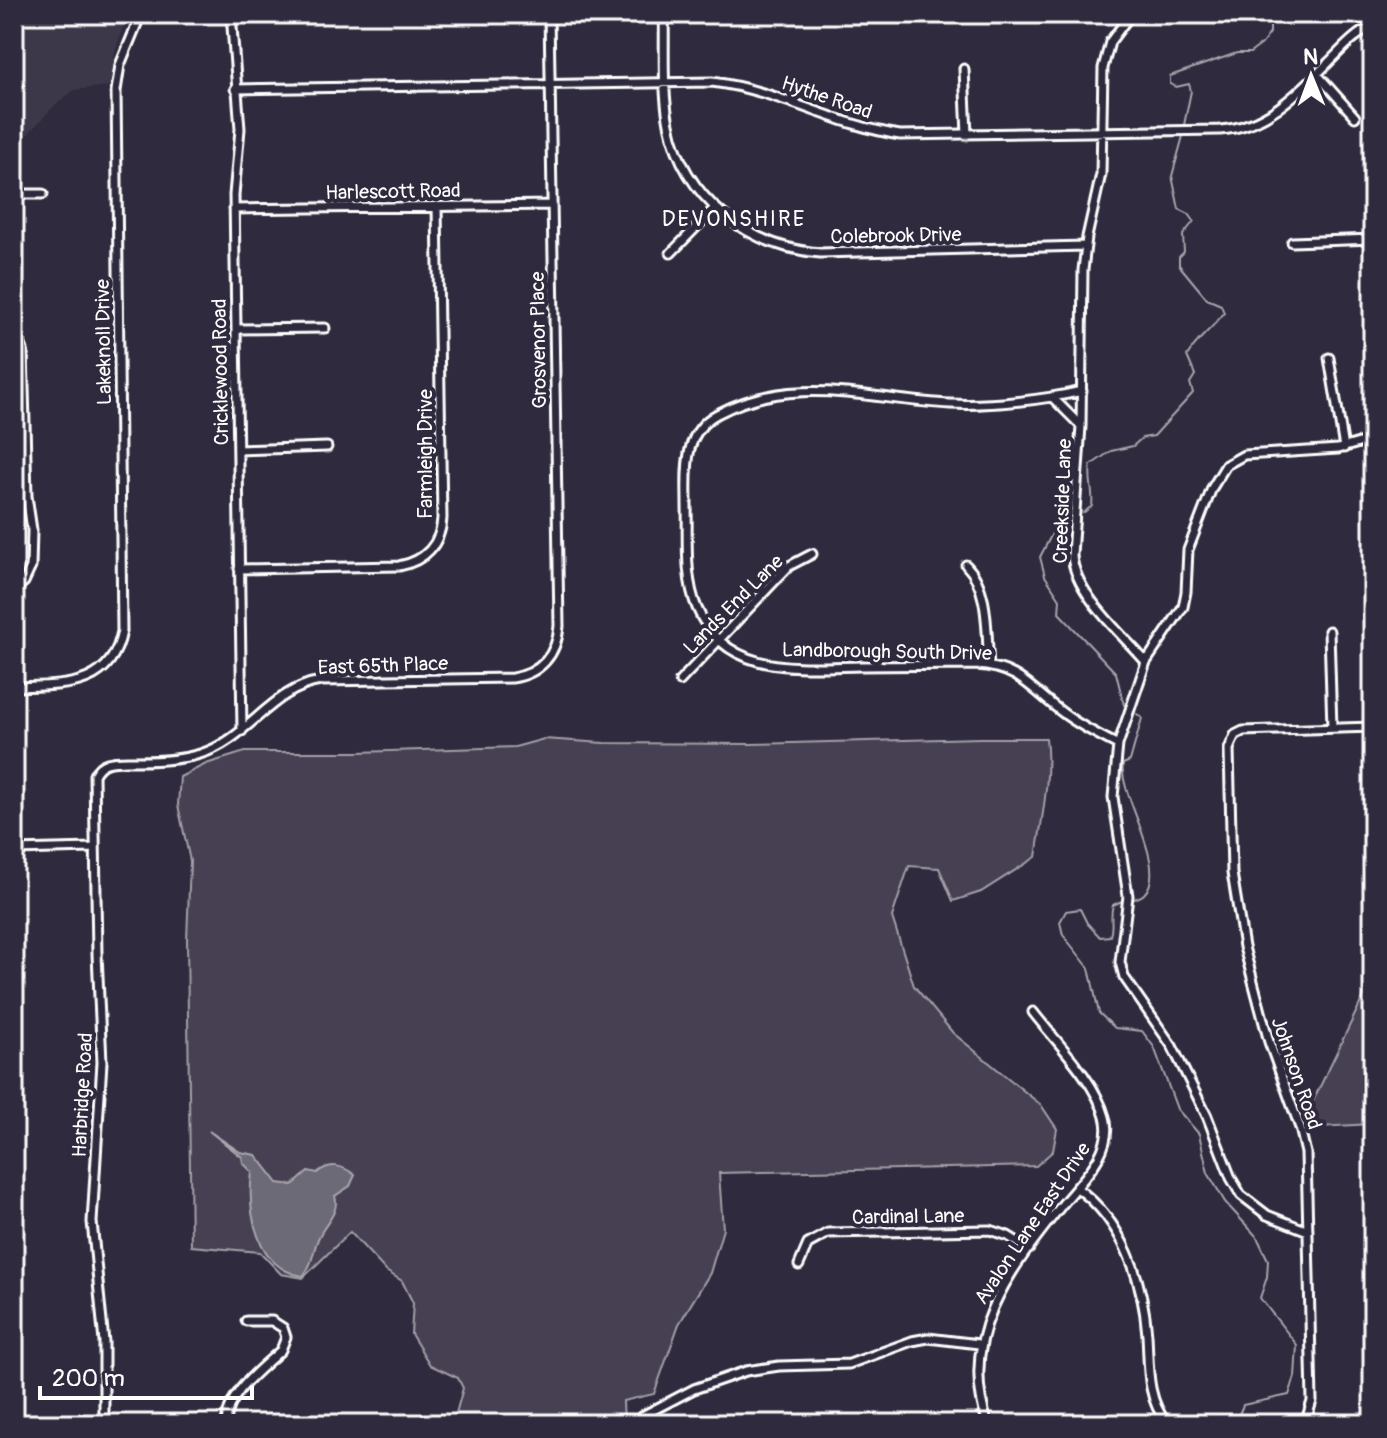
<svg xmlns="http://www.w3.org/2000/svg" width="1387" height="1438" viewBox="0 0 1387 1438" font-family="Pangolin,sans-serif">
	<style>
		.built { fill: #3c3749 }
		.green { fill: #464152; stroke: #a2a0a8; stroke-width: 2 }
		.water { fill: #6d6a77; stroke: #a7a6ad; stroke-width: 2 }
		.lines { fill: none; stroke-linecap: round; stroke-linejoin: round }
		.stream { stroke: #a7a6ad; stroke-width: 2 }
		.minor-casing { stroke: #fff; stroke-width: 13 }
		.minor { stroke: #2f2a3d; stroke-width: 7 }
		.labels { text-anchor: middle; stroke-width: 8; stroke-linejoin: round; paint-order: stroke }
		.street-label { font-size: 20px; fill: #fff; stroke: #2f2a3d }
		.neighbourhood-label { font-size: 22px; letter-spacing: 2px; fill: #fff; stroke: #2f2a3d }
	</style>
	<rect width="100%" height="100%" fill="#2f2a3d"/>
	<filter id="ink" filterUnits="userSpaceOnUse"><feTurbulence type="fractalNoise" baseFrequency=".0125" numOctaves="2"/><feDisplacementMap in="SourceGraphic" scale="16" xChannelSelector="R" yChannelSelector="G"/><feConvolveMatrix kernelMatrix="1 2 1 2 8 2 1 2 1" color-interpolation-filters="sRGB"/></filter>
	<g filter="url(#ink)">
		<!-- built -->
		<path class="built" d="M14,14H127L115,52L110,86L74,90L54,106L14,149Z"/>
		<!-- green -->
		<path class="green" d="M980,738H1046C1051,777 1042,817 1036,857L981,892L953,901L939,868L909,866L892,917L914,986L953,1033L1041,1105L1057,1129L1053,1151L1036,1166L719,1173L723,1229L710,1273L679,1324L654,1394L623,1401L624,1424H453L463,1388L458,1378L430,1365L411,1334L413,1303L402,1281L386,1271L350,1232L303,1278L281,1274L260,1252L191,1246L187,940L190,861L178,805L180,777L206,764L245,752H358L515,747L544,739L604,743L749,744Z
			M1373,977V1124L1300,1128Z"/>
		<!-- water -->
		<path class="water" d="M209,1131L240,1152L256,1155L278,1183L293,1185L309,1171L317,1173C330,1162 342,1165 355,1175L350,1186L335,1196C340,1213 324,1224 318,1239C312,1253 314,1262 303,1276C256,1269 247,1211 252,1172L243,1163L242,1157Z"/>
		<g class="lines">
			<!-- stream -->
			<path class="stream" d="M1184,125L1191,91L1189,84L1176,87L1170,84V76L1237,53H1250L1262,44L1270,33V21L1274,14
				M1083,513L1092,506C1094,491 1088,480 1091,465L1111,451L1133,446L1142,438L1154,436L1193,393L1190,383L1195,375L1187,356C1197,339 1212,329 1224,313L1221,305L1207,299L1179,265V257L1184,252L1183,235L1194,221L1189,214L1179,209L1172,176L1183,136
				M1070,514L1058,522L1040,557L1045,576L1060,599L1059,613L1116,673L1124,705
				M1132,900C1136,898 1141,897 1144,894C1170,868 1118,794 1123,764L1130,761L1142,718L1137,714
				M1122,901L1113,905C1109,917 1114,925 1110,936L1100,937L1087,923L1080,909L1066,911L1060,922L1063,935L1089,968L1099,1013L1115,1028L1142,1031L1154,1047L1177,1109L1199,1134L1208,1173L1225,1202L1257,1237L1268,1260L1267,1277L1260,1298L1297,1345L1295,1377L1289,1395L1243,1405L1235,1424"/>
			<!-- minor casing -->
			<g class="minor-casing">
				<path id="minor" d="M231,14L240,129L234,195L242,731
					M664,14C665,50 662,89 669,124C684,198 747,247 820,253L1085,246
					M1131,14L1110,42L1103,68L1101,174L1087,237L1083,270L1081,426L1072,555C1074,593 1122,634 1146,662
					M964,69L967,135
					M1317,74L1355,117
					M235,89L712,82C778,90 835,125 900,135L1220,130C1268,127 1301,90 1334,57C1346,45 1357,33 1373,26
					M14,194H43
					M234,209L551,205
					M1292,242L1373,239
					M671,253L715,208
					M14,327L23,350L27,496L32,530L31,567L24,582L14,590
					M236,329L325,328
					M1329,358L1344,448
					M1082,391C1043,400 990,406 950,404C870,400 794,373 717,414C682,433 687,471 687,506C688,538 684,577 697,608C726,677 800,667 861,666C900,666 938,665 976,665C1019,667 1032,690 1063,713C1080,726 1100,736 1118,745
					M1052,397L1081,426
					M238,450L327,447
					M966,565C990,589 986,634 989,666
					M239,569L399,566C425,561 441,544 442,518L437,206
					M1329,631L1332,728
					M680,681L789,566L812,554
					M14,687C61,685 111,690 122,631L116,91L120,65L141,14
					M14,850L94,848
					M1077,1188C1123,1221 1143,1280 1147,1335C1149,1367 1146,1397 1167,1424
					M1308,1231L1267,1215L1241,1195L1231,1178L1207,1116L1172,1046L1124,977L1120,962L1128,896L1113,797L1118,745L1146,662L1183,607L1186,592L1188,550L1212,488L1226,465L1244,455L1338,449L1373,439
					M799,1265L808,1244L828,1233L990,1230L1008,1236L1029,1249
					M642,1416L694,1389L746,1371L779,1366L849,1364L912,1341L928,1338L979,1344
					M104,1424V1342L92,1222L102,1062L97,954L94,775C97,769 100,765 107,763C116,760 128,761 138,761C159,761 180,760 200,754C248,740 270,689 321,681L512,678C540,674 557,655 559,626L549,14
					M226,1424C227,1393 260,1370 281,1350L286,1337L283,1328L272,1321H246
					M988,1424C957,1338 1009,1271 1061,1206C1080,1182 1115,1151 1105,1117C1095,1080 1056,1042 1033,1012
					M1305,1424L1312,1401L1306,1153L1300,1128L1269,1042L1244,947L1232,873L1229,749L1235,735L1243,731L1373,727"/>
			</g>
			<!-- minor -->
			<use href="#minor" class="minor"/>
		</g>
	</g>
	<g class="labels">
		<!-- street labels -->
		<g class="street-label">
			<text transform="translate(827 97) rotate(19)" y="7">Hythe Road</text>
			<text transform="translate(393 191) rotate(-1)" y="7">Harlescott Road</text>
			<text transform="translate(896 235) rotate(-1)" y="7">Colebrook Drive</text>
			<text transform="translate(538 340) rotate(-91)" y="7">Grosvenor Place</text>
			<text transform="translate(103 342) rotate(-91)" y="7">Lakeknoll Drive</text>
			<text transform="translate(220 372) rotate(-91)" y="7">Cricklewood Road</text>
			<text transform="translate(425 454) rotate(-90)" y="7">Farmleigh Drive</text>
			<text transform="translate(1062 501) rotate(-88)" y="7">Creekside Lane</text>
			<text transform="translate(733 604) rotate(-45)" y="7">Lands End Lane</text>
			<text transform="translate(887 651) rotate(1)" y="7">Landborough South Drive</text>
			<text transform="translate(383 665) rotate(-2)" y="7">East 65th Place</text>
			<text transform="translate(1297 1073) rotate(71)" y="7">Johnson Road</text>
			<text transform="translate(82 1095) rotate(-87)" y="7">Harbridge Road</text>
			<text transform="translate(908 1216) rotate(-1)" y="7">Cardinal Lane</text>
			<text transform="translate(1032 1223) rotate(-56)" y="7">Avalon Lane East Drive</text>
		</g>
		<!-- neighbourhood labels -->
		<g class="neighbourhood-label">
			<text x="734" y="226">DEVONSHIRE</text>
		</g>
	</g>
	<!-- margin -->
	<rect width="1387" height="1438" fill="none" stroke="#2f2a3d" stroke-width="48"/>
	<rect x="24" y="24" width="1339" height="1390" fill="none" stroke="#fff" stroke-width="3" filter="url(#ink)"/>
	<!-- north arrow -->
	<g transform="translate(1311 76) rotate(359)" stroke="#2f2a3d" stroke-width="6" paint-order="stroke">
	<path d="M0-6L14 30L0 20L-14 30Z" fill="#ffffff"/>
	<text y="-12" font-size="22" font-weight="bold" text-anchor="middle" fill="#ffffff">N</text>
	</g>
	<!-- scale -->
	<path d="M40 1386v12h212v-12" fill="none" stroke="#ffffff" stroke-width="4"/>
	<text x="52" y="1386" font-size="24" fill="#ffffff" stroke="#2f2a3d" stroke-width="6" paint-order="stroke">200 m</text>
</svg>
